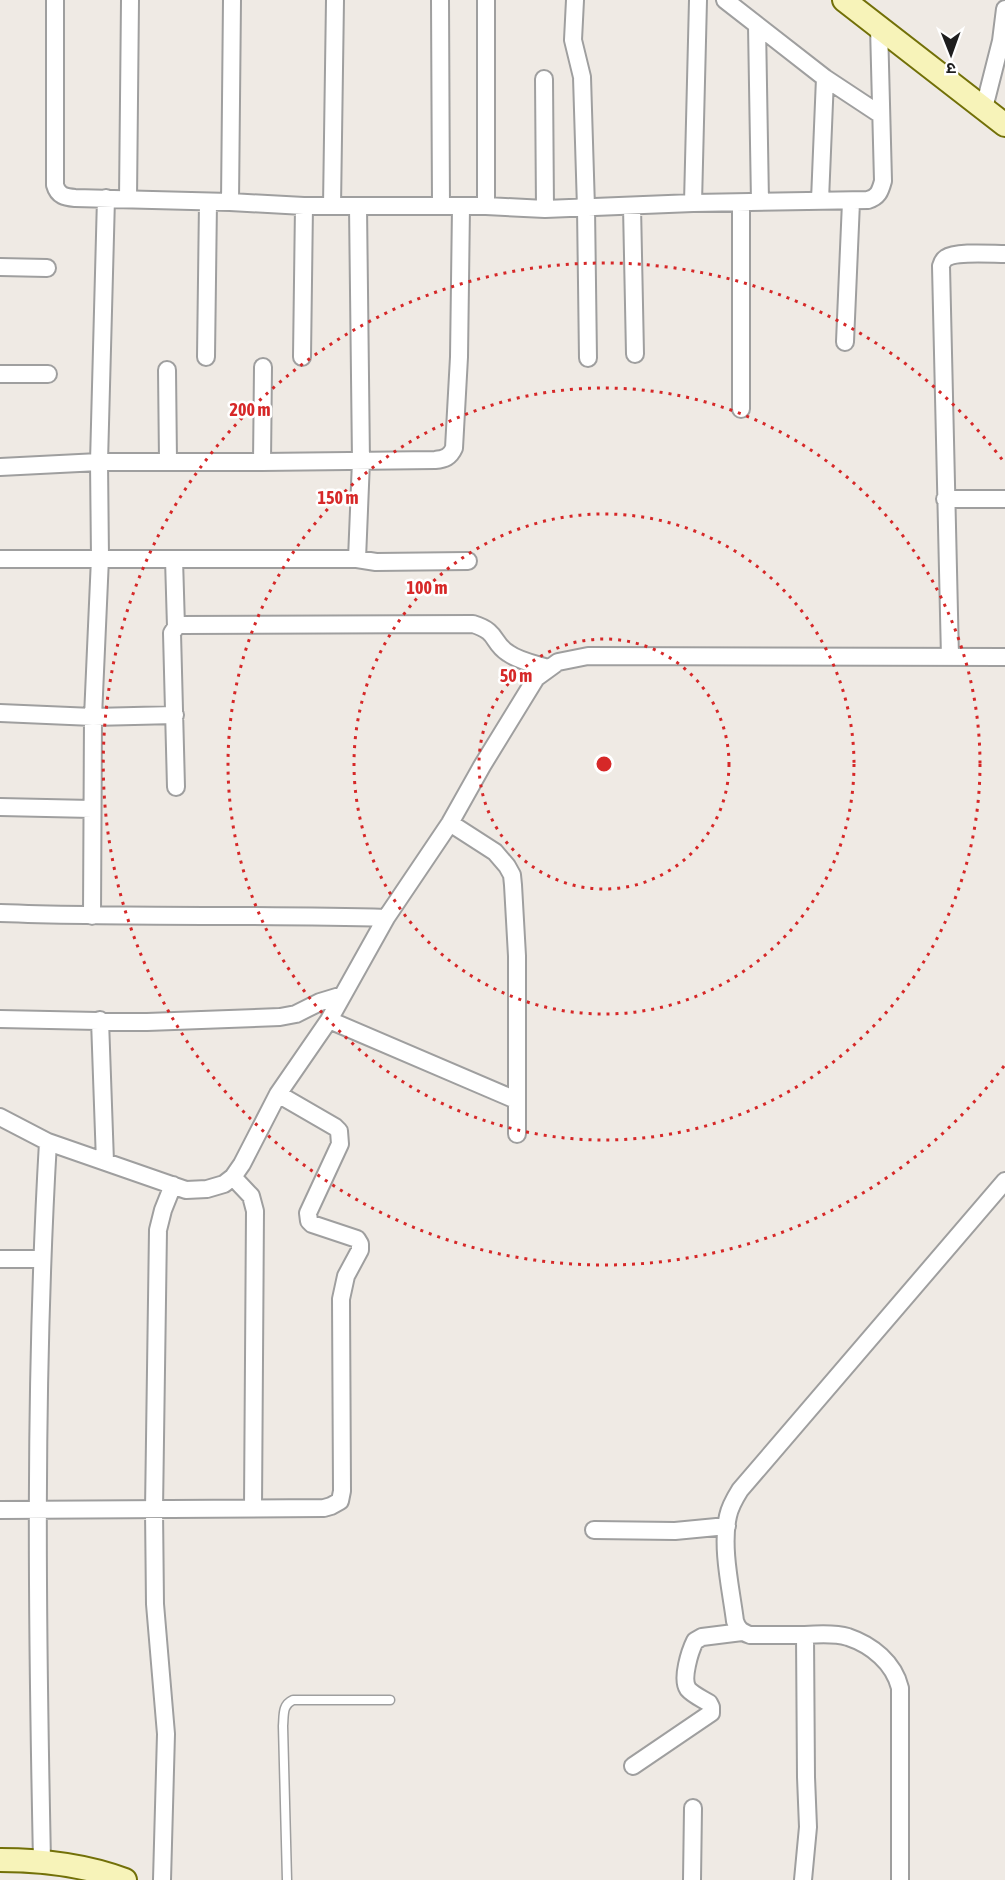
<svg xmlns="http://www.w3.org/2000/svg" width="1005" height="1880" viewBox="0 0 1005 1880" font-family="'Asap Condensed','Noto Sans Devanagari',sans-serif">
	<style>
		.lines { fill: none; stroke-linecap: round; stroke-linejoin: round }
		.lane-casing { stroke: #9f9f9f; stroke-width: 11 }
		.street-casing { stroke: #9f9f9f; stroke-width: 20 }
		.secondary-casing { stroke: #727008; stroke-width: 26 }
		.lane { stroke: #fff; stroke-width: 8 }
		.street { stroke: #fff; stroke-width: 16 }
		.secondary { stroke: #f7f3b9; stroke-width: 22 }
		.ring { fill: none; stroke: #d62828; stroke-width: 3; stroke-dasharray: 3 6 }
		.centre { fill: #d62828; stroke: #fff; stroke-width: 3 }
		.ring-label { font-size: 18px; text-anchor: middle; font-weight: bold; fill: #d62828; stroke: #fff; stroke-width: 5; stroke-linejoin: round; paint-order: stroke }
	</style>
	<rect width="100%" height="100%" fill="#efeae4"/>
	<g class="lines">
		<!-- lane casing -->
		<g class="lane-casing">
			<path id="lane" d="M287,1880L283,1726C284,1715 282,1705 293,1700H390"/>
		</g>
		<!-- street casing -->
		<g class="street-casing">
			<path id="street" d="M55,0V185C58,196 65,197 75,198L230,202L304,206H486L545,209L693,203L868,200C878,197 880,192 883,181L879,27
				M440,0L441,206
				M575,0L573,40L582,77L586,208L588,358
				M725,0L825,78L881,115
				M757,26L760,202
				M544,79L545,209
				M984,108L1001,41L1005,9
				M128,199L130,0
				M820,200L825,78
				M230,202L232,0
				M693,203L698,0
				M332,206L335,0
				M486,206V0
				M632,206L635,354
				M0,267L47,268
				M845,342L851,202
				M206,357L208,202
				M302,357L304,206
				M167,370L168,461
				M0,374H48
				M741,409V203
				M262,462L263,367
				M0,467L99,462H262L435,460C445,459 450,457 454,448L459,357L461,207
				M945,499H1005
				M0,559H357L376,562L468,561
				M174,559L176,627
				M357,559L361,461L358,206
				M950,657L941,266C942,262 943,260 946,258C956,251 992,254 1005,254
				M0,713L93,717L175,715
				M176,787L172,633L176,627L180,625L473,624C499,632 491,642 508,653C519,661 535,664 548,668
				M0,807L92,809
				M450,823L495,852L507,866L512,875L513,885L517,956V1134
				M0,913C129,918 257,914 386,918
				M92,916L93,717L100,558L99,462L106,198
				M0,1019L147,1022L280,1017L296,1014L320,1002L343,995
				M100,1020L105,1162
				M329,1020L516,1100
				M0,1117L48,1142C34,1382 37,1621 42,1861
				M48,1142L186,1190L207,1189L224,1184L233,1177L242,1164L278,1094L329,1020L386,918L450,823L482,766L536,678L558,662L588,656L1005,657
				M233,1177L251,1196L255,1211L253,1508
				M0,1259H41
				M0,1510L324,1508L331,1506L340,1501L342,1491L341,1299L346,1276L360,1250V1244L357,1239L312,1224L309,1221L308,1213L340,1144L339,1131L335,1127L278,1094
				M594,1530L675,1531L727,1526
				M805,1635H750C742,1632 738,1630 735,1621C731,1589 721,1548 728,1516C730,1506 735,1498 740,1490L1005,1181
				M633,1766L711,1713V1707L709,1703C703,1699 693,1695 688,1689C681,1679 690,1651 695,1641L702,1637L742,1632
				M162,1880L166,1734L155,1604L154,1510L158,1230L163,1210L173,1185
				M692,1880L693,1808
				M803,1880L808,1827L806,1777L805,1635C818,1634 835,1633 848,1637C872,1645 894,1663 900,1688V1880"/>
		</g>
		<!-- secondary casing -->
		<g class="secondary-casing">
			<path id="secondary" d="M844,0L1005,125
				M0,1860C42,1860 85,1865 125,1880"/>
		</g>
		<!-- lane -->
		<use href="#lane" class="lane"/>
		<!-- street -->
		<use href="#street" class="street"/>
		<!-- secondary -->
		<use href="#secondary" class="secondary"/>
	</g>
	<!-- distance rings -->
	<g class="ring">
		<circle cx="604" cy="764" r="125"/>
		<circle cx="604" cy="764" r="250"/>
		<circle cx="604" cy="764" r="376"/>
		<path d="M1004 1066A501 501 0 1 1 1004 462"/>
	</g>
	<circle cx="604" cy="764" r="9" class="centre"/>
	<g class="ring-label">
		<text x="250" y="416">200 m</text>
		<text x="338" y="504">150 m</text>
		<text x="427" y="594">100 m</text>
		<text x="516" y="682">50 m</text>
	</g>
	<!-- north arrow -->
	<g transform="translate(951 54) rotate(179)" stroke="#ffffff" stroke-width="4.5" paint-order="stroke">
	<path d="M0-4.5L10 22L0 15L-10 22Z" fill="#1e1e1e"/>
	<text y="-9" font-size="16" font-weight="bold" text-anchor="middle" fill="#1e1e1e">उ</text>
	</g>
</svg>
